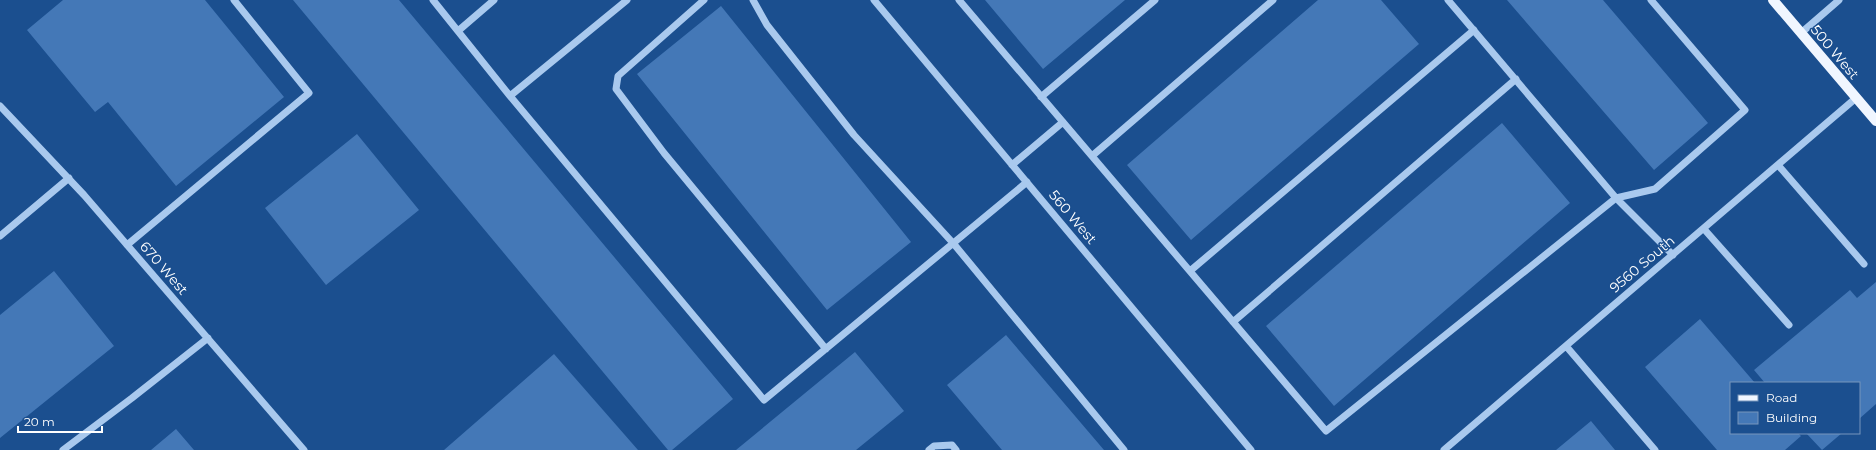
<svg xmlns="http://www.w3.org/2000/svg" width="1876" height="450" viewBox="0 0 1876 450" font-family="Montserrat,sans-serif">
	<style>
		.building { fill: #4478b7 }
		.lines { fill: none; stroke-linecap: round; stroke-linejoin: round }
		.minor { stroke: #a9c9ee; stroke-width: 7 }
		.major { stroke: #f0f6ff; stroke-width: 10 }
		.labels { text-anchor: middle; stroke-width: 3; stroke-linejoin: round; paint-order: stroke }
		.street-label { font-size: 14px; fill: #fff; stroke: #1b4f8f }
	</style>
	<rect width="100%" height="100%" fill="#1b4f8f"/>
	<!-- building -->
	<path class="building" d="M63,0H205L284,97L176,186L108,102L95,112L27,30Z
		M293,0H399L733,399L672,450H668Z
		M985,0H1125L1043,69Z
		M1318,0H1381L1419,44L1191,240L1127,165Z
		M1507,0H1603L1708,123L1654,170Z
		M721,6L911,242L827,310L637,74Z
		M1502,123L1570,203L1334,406L1266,326Z
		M357,134L419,210L326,285L265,208Z
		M54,271L114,346L0,438V315Z
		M1876,282V404L1859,419V383H1765L1754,370L1850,290L1857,298Z
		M1700,319L1755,383H1731V433H1798L1801,436L1785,450H1717L1645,367Z
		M1006,335L1104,450H1002L947,385Z
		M855,352L904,411L856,450H736Z
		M554,354L638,450H444Z
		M1591,421L1615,450H1556Z
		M176,429L194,450H151Z
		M1806,433H1842L1822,450Z"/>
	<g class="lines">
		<!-- minor -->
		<path class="minor" d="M433,0L510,96L627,0
			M704,0L618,76L616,89L664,153L826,349
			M753,0L767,25L854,135L953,243L1124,450
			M874,0L1251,450
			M959,0L1326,431L1616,198L1655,189L1745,110L1651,0
			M1448,0L1616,198L1673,255
			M458,31L494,0
			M1801,33L1839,0
			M510,96L764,400L1027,182
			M1041,97L1155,0
			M0,106L84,195L304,450
			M1092,156L1273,0
			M1012,165L1063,122
			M1778,165L1864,264
			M1704,229L1789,325
			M0,236L69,178
			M127,245L309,93L234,0
			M1190,271L1474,30
			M1233,322L1516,79
			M1566,346L1655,450
			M63,450L132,398L208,338
			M929,450L934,446L952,445L956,450
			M1444,450L1856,98"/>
		<!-- major -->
		<path class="major" d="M1773,0L1876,121"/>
	</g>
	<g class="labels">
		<!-- street labels -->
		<g class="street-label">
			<text transform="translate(1835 52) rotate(50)" y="5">500 West</text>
			<text transform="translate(1073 217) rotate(50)" y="5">560 West</text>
			<text transform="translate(1642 264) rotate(-40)" y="5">9560 South</text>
			<text transform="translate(164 268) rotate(49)" y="5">670 West</text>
		</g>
	</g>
	<!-- legend -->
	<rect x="1730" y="382" width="130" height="52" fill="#1b4f8f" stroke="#7695bc"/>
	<rect x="1738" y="395" width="20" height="6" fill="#f0f6ff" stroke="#7695bc"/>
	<text x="1766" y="402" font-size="12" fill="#ffffff">Road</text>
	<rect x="1738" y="412" width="20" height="12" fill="#4478b7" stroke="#7695bc"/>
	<text x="1766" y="422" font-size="12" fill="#ffffff">Building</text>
	<!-- scale -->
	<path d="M18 426v6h84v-6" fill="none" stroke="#ffffff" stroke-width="2"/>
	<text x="24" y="426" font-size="12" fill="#ffffff" stroke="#1b4f8f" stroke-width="3" paint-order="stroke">20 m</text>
</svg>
